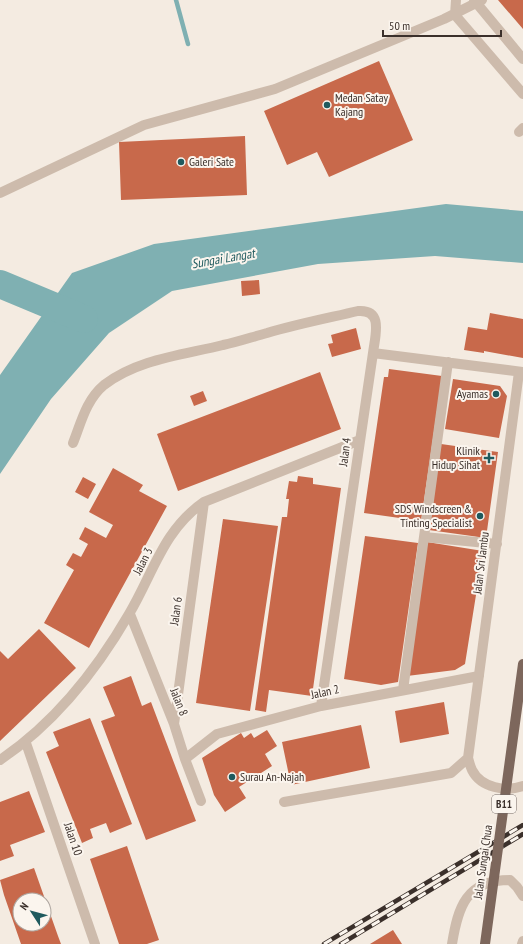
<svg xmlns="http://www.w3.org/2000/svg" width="523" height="944" viewBox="0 0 523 944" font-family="'PT Sans Narrow',sans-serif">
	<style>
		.water { fill: #7fb0b2 }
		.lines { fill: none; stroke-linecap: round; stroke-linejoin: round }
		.stream { stroke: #7fb0b2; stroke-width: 4.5 }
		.river { stroke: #7fb0b2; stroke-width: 28 }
		.building { fill: #c8694b; fill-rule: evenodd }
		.minor { stroke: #cdbbac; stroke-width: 10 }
		.rail-casing { stroke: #3b302b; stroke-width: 4.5 }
		.rail { stroke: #fbf5ee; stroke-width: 3; stroke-dasharray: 9; stroke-linecap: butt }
		.major-bridge { stroke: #7d675c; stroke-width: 10 }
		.poi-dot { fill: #1f5a5e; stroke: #fbf5ee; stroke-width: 1.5 }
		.labels { text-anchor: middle; stroke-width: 4; stroke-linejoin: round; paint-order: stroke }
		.shield { fill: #fbf5ee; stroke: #756b66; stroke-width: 1 }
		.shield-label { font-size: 11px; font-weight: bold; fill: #3b302b }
		.poi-label { font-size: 12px; fill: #3b302b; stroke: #fbf5ee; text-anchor: start }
		.street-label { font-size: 12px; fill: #3b302b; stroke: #fbf5ee }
		.water-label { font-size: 13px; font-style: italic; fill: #1f5a5e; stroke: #fbf5ee }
	</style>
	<rect width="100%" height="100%" fill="#f4ebe1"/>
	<!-- water -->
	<path class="water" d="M446,204L523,211V263L435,256L318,264L172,291L109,333L51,399L0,474V375L72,273L154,244Z"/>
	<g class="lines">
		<!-- stream -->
		<path class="stream" d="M176,0L188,44"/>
		<!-- river -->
		<path class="river" d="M0,284L84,319"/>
	</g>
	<!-- building -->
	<path class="building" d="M498,0H523V29Z
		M379,61L413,140L329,177L317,152L287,165L264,111Z
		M245,136L247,195L121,200L119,142Z
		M259,280L260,294L242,296L241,281Z
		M490,313L523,319V358L484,351V353L464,350L468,327L487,330Z
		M356,328L361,349L332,357L328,344L333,343L331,335Z
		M389,369L442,376L421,521L364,513L384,377H388Z
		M320,372L341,429L178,491L157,434Z
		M453,379L500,386L507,396L499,438L445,429Z
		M203,391L207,401L194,406L190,396Z
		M441,444L498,452L486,538L429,530Z
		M113,468L143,485L139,491L167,506L89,648L44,623L74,570L66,565L73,553L81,557L88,544L79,539L85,527L106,538L113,525L89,512Z
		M298,476L313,478V484L341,488L312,696L269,690L266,712L255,710L282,517H287L289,499H286L289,481L297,482Z
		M83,477L96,484L88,499L75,492Z
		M223,519L278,526L250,711L196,703Z
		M365,536L418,543L398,682L381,685L344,679Z
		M427,542L483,551L465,664L455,670L407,676Z
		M39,629L76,668L0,741V651L8,659Z
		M131,676L142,706L151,702L196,821L146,840L101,721L115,716L103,687Z
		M444,702L449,734L400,743L395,711Z
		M90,718L132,824L110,833L106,823L90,829L93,838L82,843L46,752L59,746L53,732Z
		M361,725L370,768L291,785L282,742Z
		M267,730L277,746L265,754L272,766L239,787L246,798L225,812L214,795L202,758L241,733L244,738L251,733L254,738Z
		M29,791L45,832L10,845L14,856L0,861V802Z
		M127,846L159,940L147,944H119L90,859Z
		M34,868L58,936L61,944H21L4,895L0,880ZM20,900H44V924H20Z
		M393,930L402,944H370Z"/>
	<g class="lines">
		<!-- minor -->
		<path class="minor" d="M456,0L455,15L523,94
			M474,0L523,59
			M519,132L523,128
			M0,193L144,125L275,89L444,19L482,0
			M373,353L523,372
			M519,372L468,758C469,761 470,766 472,770C481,788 506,792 523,786
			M73,443C81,423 86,400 104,385C138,359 183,355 223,345C238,342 252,337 267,333C297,324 328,318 358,311C384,309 375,336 373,353L321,706
			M424,537L497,544
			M130,614L174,724L185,759L201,801
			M403,690L448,362
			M174,724L204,502
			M26,743L95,944
			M185,759L217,734L321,706L479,676
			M0,760C55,723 96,671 129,614C153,574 163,530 204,502L360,440
			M284,802L451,773L468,758
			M452,944C458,907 466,880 510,880L517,887L523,896
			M522,944L523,941"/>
		<!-- rail casing -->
		<g class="rail-casing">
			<path id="rail" d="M324,944L523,825
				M341,944L523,834"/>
		</g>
		<!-- rail -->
		<use href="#rail" class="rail"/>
		<!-- major-bridge -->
		<path class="major-bridge" d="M485,944L523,664"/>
	</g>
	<!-- markers -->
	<g class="poi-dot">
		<circle cx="327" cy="105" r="4"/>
		<circle cx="181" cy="162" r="4"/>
		<circle cx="496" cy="394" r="4"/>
		<path d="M487 452h4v4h4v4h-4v4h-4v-4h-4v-4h4z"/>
		<circle cx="480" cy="516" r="4"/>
		<circle cx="232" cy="777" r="4"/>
	</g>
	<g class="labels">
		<!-- shield labels -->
		<rect class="shield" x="492" y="795" width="24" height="18" rx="3"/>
		<g class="shield-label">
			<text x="504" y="808">B11</text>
		</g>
		<!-- poi labels -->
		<g class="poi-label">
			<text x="335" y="102">Medan Satay<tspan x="335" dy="14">Kajang</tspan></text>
			<text x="189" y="166">Galeri Sate</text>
			<text x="488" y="398" text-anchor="end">Ayamas</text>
			<text x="480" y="455" text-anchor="end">Klinik<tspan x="480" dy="14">Hidup Sihat</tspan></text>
			<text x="472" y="513" text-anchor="end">SDS Windscreen &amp;<tspan x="472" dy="14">Tinting Specialist</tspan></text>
			<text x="240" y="781">Surau An-Najah</text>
		</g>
		<!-- street labels -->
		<g class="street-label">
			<text transform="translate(345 452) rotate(-82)" y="4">Jalan 4</text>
			<text transform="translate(143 561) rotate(-63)" y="4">Jalan 3</text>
			<text transform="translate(481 563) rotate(-83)" y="4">Jalan Sri Jambu</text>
			<text transform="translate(176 611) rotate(-82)" y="4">Jalan 6</text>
			<text transform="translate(325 692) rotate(-12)" y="4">Jalan 2</text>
			<text transform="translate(179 702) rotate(68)" y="4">Jalan 8</text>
			<text transform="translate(73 839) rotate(71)" y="4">Jalan 10</text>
			<text transform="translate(483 862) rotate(-82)" y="4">Jalan Sungai Chua</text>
		</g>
		<!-- water labels -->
		<g class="water-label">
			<text transform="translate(223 258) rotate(-10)" y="5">Sungai Langat</text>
		</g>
	</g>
	<!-- north arrow -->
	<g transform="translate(32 912) rotate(306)"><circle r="19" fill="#fbf5ee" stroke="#aea6a0"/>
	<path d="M0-3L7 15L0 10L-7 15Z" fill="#1f5a5e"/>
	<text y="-6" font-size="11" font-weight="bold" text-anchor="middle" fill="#3b302b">N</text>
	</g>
	<!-- scale -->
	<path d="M383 30v6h118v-6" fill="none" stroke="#3b302b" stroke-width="2"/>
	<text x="389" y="30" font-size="12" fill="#3b302b" stroke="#fbf5ee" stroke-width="3" paint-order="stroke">50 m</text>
</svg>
